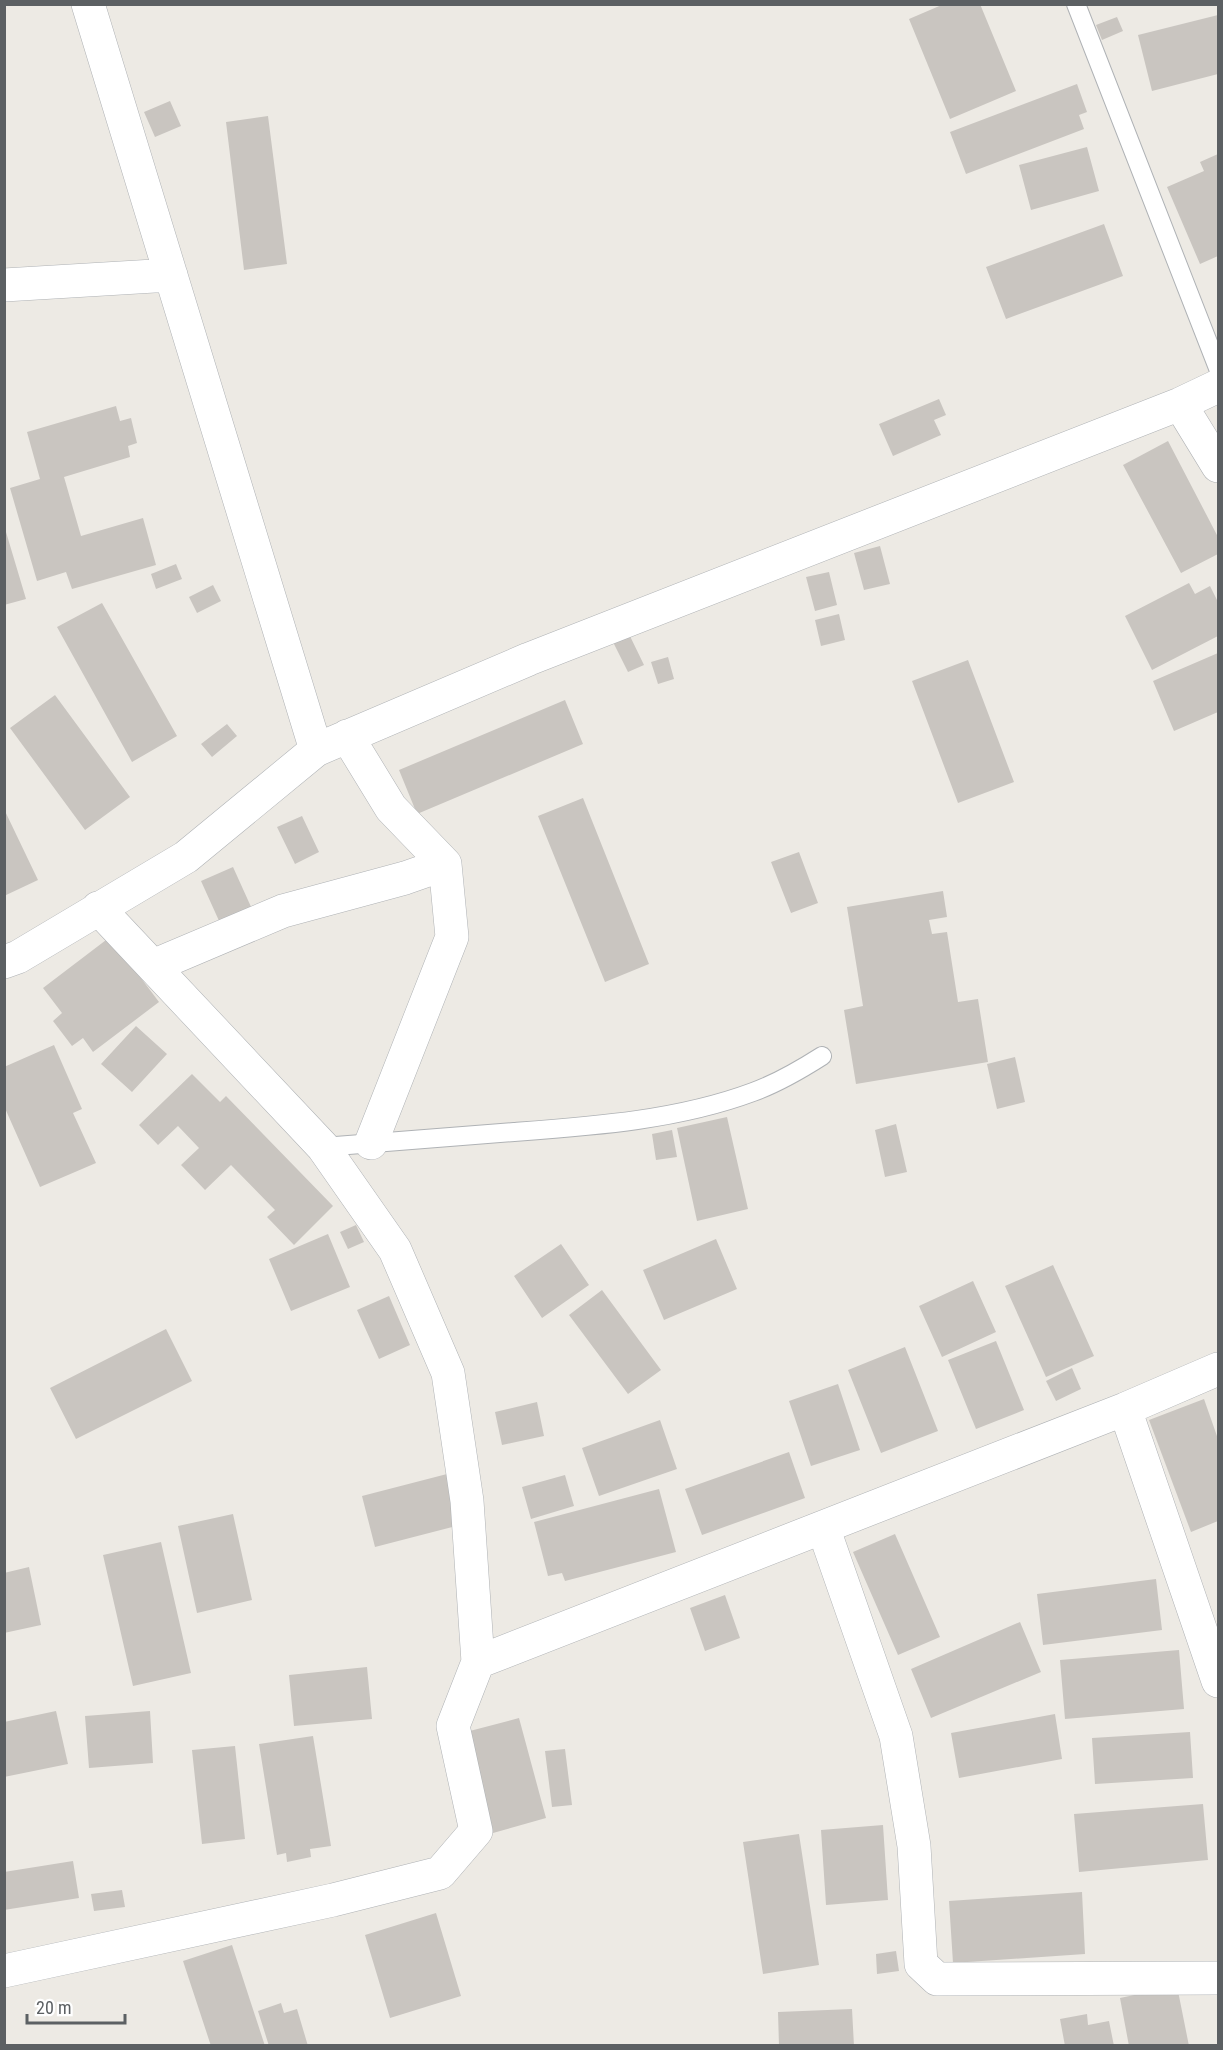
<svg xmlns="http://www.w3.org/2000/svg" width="1223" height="2050" viewBox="0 0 1223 2050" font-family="'Roboto Condensed',sans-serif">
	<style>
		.building { fill: #c9c5c0 }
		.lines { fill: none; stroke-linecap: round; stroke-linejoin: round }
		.lane-casing { stroke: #afb2b5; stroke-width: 20 }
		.street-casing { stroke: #afb2b5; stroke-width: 34 }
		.lane { stroke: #fff; stroke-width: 18 }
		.street { stroke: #fff; stroke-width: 33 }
	</style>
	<rect width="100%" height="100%" fill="#edeae4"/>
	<!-- building -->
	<path class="building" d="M944,4H980L1016,91L950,119L909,19Z
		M1218,15V74L1152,91L1138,35Z
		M1117,17L1123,31L1102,40L1096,25Z
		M1077,84L1087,112L1079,115L1084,129L966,174L950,132Z
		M170,101L181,126L155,137L144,112Z
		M268,116L287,264L244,270L226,122Z
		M1087,147L1099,191L1031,210L1019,165Z
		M1218,154V256L1200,264L1167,187L1204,171L1200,162Z
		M1104,224L1123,276L1006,319L986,267Z
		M939,399L946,415L934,420L941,435L893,456L879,424Z
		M116,406L120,421L131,418L137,443L128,446L130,457L64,477L81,536L143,518L156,565L72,589L66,572L37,581L10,488L40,479L27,432Z
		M1168,441L1218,537V554L1181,573L1123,465Z
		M4,532H6L26,599L4,605Z
		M880,546L890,584L864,590L854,553Z
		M176,564L182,579L156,589L151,574Z
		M829,572L837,605L815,611L806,577Z
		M1189,583L1195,594L1210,586L1218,602V636L1152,670L1125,616Z
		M213,585L221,601L197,613L189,597Z
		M102,603L177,736L132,762L57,627Z
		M839,614L845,640L821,646L815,620Z
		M628,632L644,665L628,672L612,640Z
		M1218,653V712L1174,731L1153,681Z
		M668,657L674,679L658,684L651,662Z
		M968,660L1014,782L958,803L912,681Z
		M55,695L130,797L85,830L10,728Z
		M565,700L583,744L417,814L399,770Z
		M227,724L237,736L212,757L201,744Z
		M583,798L649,964L605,982L538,816Z
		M4,809L38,880L4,896Z
		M302,816L319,852L295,864L277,827Z
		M799,852L818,903L791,913L771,862Z
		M233,867L252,909L220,923L201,881Z
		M943,891L947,917L929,920L932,934L947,932L958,1002L978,999L988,1062L856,1084L844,1010L863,1006L847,907Z
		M110,937L159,1002L93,1052L83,1038L72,1046L53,1021L62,1013L43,988Z
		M136,1026L167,1054L132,1092L101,1064Z
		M54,1045L82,1109L73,1113L96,1163L40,1187L4,1106V1067Z
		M1015,1057L1025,1102L997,1109L987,1064Z
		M192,1074L220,1102L226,1096L333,1206L294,1245L267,1217L275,1210L231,1165L205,1190L181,1165L199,1148L178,1126L158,1145L139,1125Z
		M727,1117L748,1209L697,1221L677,1128Z
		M896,1124L907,1172L885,1177L875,1130Z
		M672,1130L677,1157L656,1160L652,1134Z
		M356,1225L364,1242L348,1249L340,1232Z
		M328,1234L350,1287L291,1311L269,1259Z
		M716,1239L737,1289L664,1320L643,1270Z
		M561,1244L589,1285L542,1318L514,1276Z
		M1053,1265L1094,1356L1046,1377L1005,1286Z
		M973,1281L996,1332L942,1357L919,1306Z
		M602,1290L661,1370L628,1394L569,1315Z
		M389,1296L410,1345L379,1359L357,1310Z
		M166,1329L192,1381L76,1439L50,1388Z
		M996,1341L1024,1410L976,1429L948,1360Z
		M905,1347L938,1431L881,1453L848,1370Z
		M1072,1368L1081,1389L1056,1401L1046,1381Z
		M838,1384L860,1450L811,1466L789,1401Z
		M1204,1399L1218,1439V1521L1191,1532L1149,1420Z
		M537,1402L544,1436L502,1445L495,1412Z
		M660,1420L677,1469L599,1496L582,1448Z
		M789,1452L805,1498L702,1535L685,1489Z
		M447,1474L460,1525L375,1547L362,1496Z
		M565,1475L574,1506L531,1519L522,1487Z
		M659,1489L676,1552L565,1581L562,1573L548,1576L534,1522Z
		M233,1514L252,1600L197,1613L178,1526Z
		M895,1534L940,1637L898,1655L853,1552Z
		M161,1542L191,1673L133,1686L103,1555Z
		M29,1567L41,1625L4,1633V1573Z
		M1156,1579L1162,1630L1043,1645L1037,1594Z
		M725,1595L740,1638L705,1651L690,1608Z
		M1020,1622L1041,1672L931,1718L911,1669Z
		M1179,1650L1184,1709L1065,1719L1060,1660Z
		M367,1667L372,1719L294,1726L289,1675Z
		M56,1711L68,1764L4,1777V1722Z
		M150,1711L153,1763L89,1768L85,1716Z
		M1055,1714L1062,1759L959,1778L951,1733Z
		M519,1718L546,1818L493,1833L466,1732Z
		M1190,1732L1193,1778L1095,1784L1092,1738Z
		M313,1736L331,1846L310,1849L311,1857L287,1862L286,1853L277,1855L259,1744Z
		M235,1746L245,1839L202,1844L192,1750Z
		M565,1749L572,1805L552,1807L545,1751Z
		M1203,1804L1208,1860L1079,1872L1074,1814Z
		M883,1825L888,1900L826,1905L821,1830Z
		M799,1834L819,1965L763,1974L743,1842Z
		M73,1861L79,1898L4,1910V1872Z
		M122,1890L125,1907L94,1911L91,1894Z
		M1082,1892L1085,1954L953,1963L949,1901Z
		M436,1913L461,1996L390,2018L365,1935Z
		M232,1945L265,2046H211L183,1961Z
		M896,1951L899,1971L877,1974L876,1954Z
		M1177,1986L1189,2046H1129L1120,1998Z
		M281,2003L284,2013L297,2009L308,2046H269L258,2011Z
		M852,2009L854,2046H779L778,2012Z
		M1087,2014L1088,2025L1109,2021L1114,2046H1065L1060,2019Z"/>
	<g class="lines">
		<!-- lane casing -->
		<g class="lane-casing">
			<path id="lane" d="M1076,4L1218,368
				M323,1147C387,1142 451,1137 514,1132C594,1126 678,1120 753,1092C778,1083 800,1070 822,1056"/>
		</g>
		<!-- street casing -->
		<g class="street-casing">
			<path id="street" d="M88,4L316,750
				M4,285L171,275
				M1180,404L1218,466
				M347,736L391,808L445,864L452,937L371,1143
				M4,962L18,957L186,857L316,750L529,659L1180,404L1218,386
				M153,966L283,911L405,878L445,864
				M1125,1409L1218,1681
				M823,1527L896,1736L914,1846L921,1964L937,1979L1218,1978
				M478,1662L1125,1409L1218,1369
				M4,1971L333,1900L440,1873L476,1831L453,1726L478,1662L467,1501L448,1373L395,1250L323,1147L98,908"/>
		</g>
		<!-- lane -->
		<use href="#lane" class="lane"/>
		<!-- street -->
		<use href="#street" class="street"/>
	</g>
	<!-- border -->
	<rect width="1223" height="2050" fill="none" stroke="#5c6063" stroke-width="12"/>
	<!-- scale -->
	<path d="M27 2014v9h98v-9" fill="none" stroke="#5c6063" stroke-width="3"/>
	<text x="36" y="2014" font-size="18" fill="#5c6063" stroke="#ffffff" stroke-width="4.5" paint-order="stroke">20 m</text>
</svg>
